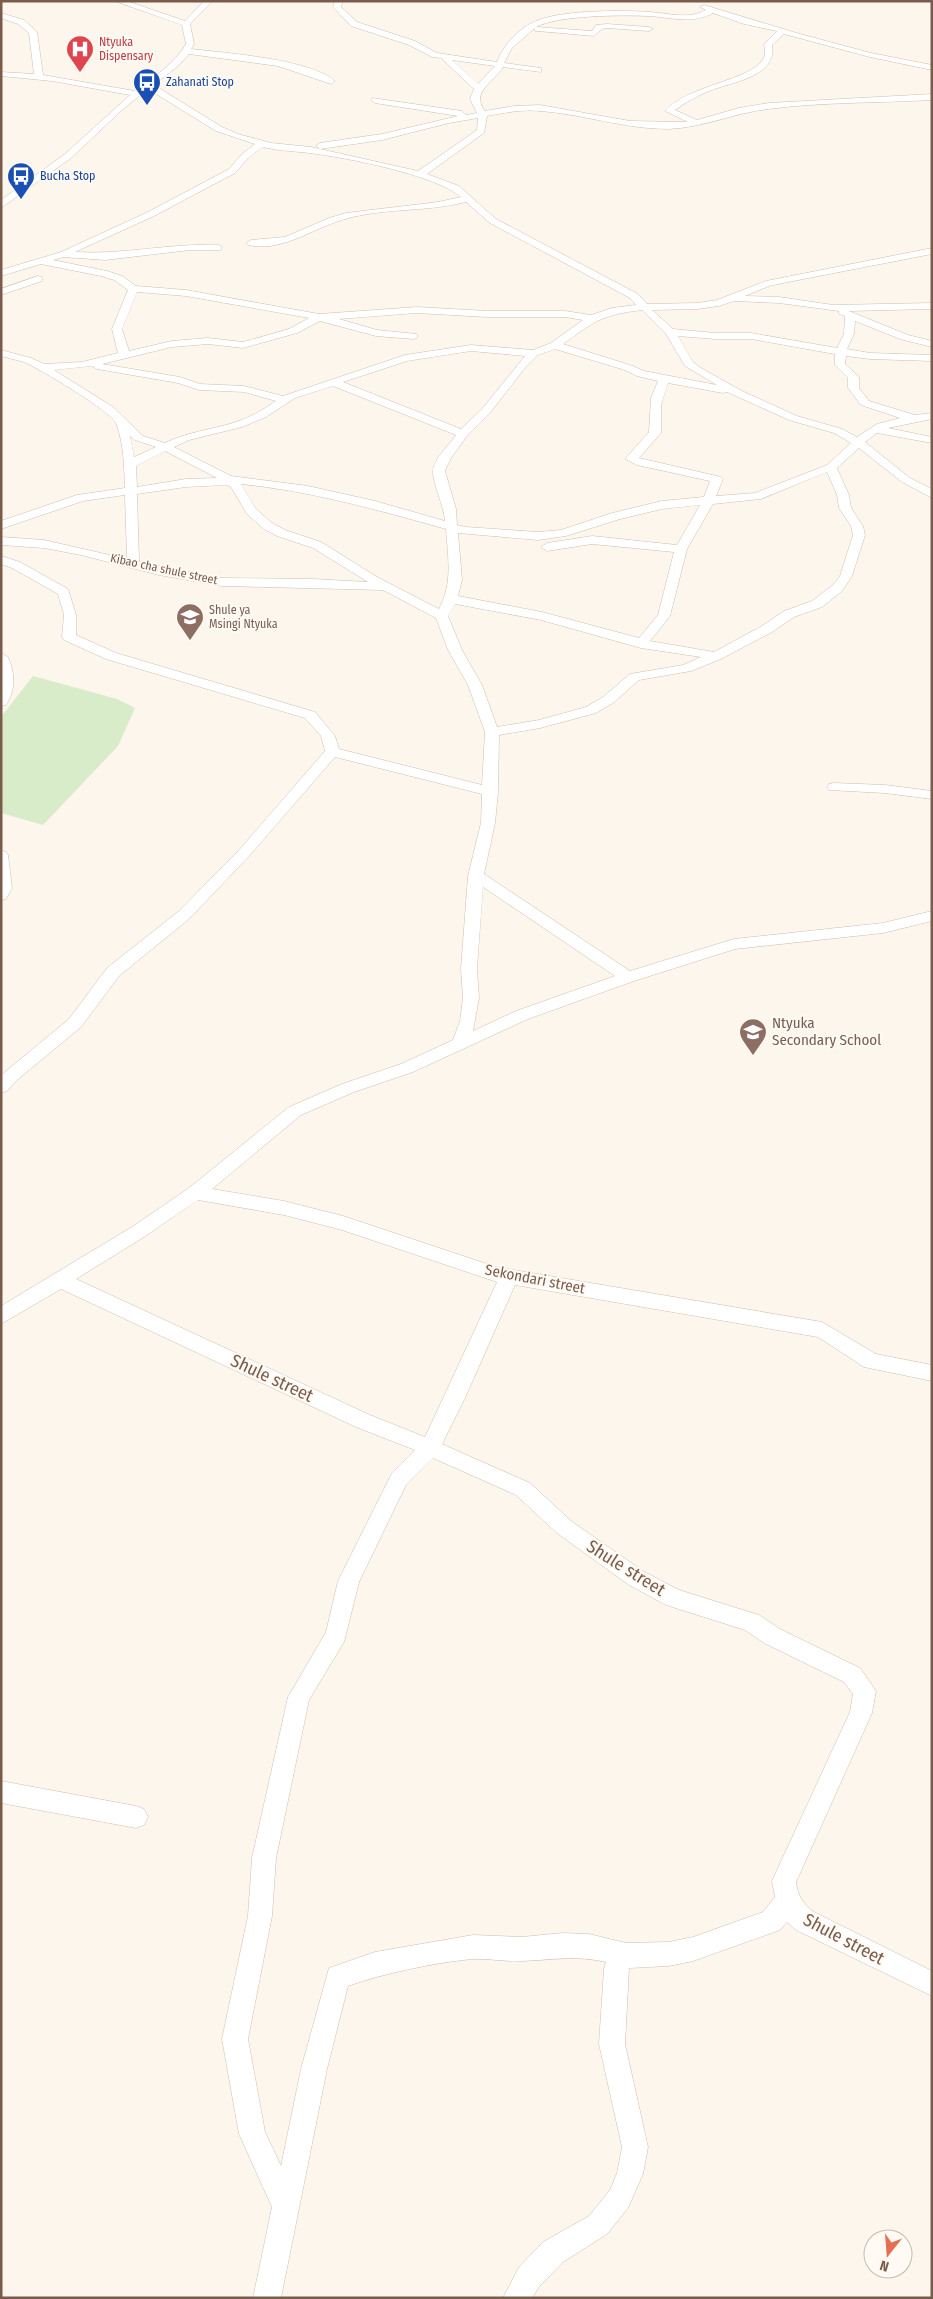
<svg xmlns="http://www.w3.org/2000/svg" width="933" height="2299" viewBox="0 0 933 2299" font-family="'Fira Sans Condensed',sans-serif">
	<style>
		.green { fill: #d8ecc9 }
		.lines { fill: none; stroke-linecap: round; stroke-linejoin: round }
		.minor-casing { stroke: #d1beb0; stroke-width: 1 }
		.minor { fill: #fff; fill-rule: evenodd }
		.labels { text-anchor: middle; stroke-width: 4; stroke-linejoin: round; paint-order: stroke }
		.far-health-label { font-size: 12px; fill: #be3a42; stroke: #fffaf3; text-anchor: start }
		.far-transit-label { font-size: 12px; fill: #164399; stroke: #fffaf3; text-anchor: start }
		.far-street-label { font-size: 12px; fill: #7a5c4d; stroke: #fffaf3 }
		.far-education-label { font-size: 12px; fill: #785e54; stroke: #fffaf3; text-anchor: start }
		.education-label { font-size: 15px; fill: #785e54; stroke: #fffaf3; text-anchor: start }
		.street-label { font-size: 15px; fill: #7a5c4d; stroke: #fffaf3 }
		.near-street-label { font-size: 18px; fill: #7a5c4d; stroke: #fffaf3 }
	</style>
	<rect width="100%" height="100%" fill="#fdf6ec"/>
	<!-- green -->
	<path class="green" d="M33,676L117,699L135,708L118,746L43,825L1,813V717Z"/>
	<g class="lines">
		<!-- minor casing -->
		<g class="minor-casing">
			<path id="minor" d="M115,1H127L185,21L204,1H213L190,24L194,44L191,49C225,53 310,59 335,81L331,84L278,66L189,54L178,66L154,85L222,127L238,134L271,143L311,147L418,171L477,130L478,118L449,123L382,140L320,149L316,146L320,143L382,134L458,116L375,103L371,100L372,98L462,111L466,115L477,113L470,99L474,89L441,58L432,57L409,45L351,26L333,7L335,1H343L341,7L357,22L415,41L437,53L497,62C503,45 519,28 536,21C562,10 621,10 650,12C668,13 688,20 706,10L700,7L704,5L800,34L871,53L932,65V70L870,57L784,34L772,45C778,77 731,82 709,91C697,96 686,102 675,110L697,120L739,108L769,103L932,94V100C878,103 822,102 768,109C734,113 702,128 668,129C624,129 583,114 540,111C522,109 504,113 487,116L484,133L427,174L459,186L496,219L638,294L647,304L697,303L717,300L766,281L932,248V254L788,282L769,286L745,296L779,297L833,305L932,303V309L849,311L908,335L932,341V347L900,339L855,321L854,334L847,349L870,353L932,355V361L870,359L846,356L845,364L859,377V388L869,401L915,415L932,413V419L888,428L932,437V443L877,433L865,442L910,478L932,489V498L902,482L859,448L837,468L849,495L851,508L863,526L865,535L852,576L842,591L822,607L794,617L772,632L721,659L691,671L639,680L613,703L596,713L540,728L499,735L498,792L495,823L484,874L630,971L734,939L883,923L932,911V921L883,933L735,949L634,981L528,1019L413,1072L354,1092L301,1115L212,1189L284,1201L343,1216L496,1267L822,1322L876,1354L932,1365V1381L864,1367L818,1337L515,1285L465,1398L442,1444L530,1483L571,1521L643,1571L679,1590L759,1615L780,1629L860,1668L876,1691L872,1713L796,1882C798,1896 802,1903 814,1912L932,1971V1996L796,1930L787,1922L780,1930L693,1961L669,1966L629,1968L625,2044L648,2147L643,2174L628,2208L607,2234L563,2262L539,2287L532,2298H503L519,2267L543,2242L589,2216L610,2190L617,2173L622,2147L599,2044L604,1969L606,1962C577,1955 551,1960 522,1961C505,1962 488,1958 472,1959C433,1963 385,1973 348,1986L327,2069L281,2298H253L272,2207L239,2134L222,2039L248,1916L252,1858L288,1697L326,1632L338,1581L392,1473L415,1450L356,1427L61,1289L1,1324V1306L132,1227L189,1188L289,1107L342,1084L401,1064L453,1040L460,1021L463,998L461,969L468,876L481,823L482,794L335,757L250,855L189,919L119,976L81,1027L17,1080L7,1091L1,1093V1076L5,1072L69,1019L107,968L179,911L240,849L325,751L321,736L305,718L106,659L64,640L62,637L64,615L58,594L12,568L1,564V556L20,562L68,589L76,615V635L116,653L315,712L335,736L339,749L482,785L485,732L468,685L448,650L436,618L383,590L222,586L159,575L81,555L44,548L1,545V537L44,540L127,559L125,495L83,501L1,529V521L77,495L125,488C124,468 124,443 116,423C111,411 38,368 24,362C16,360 9,358 1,356V350L31,358L44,364L82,362L118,353L112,329L128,290L114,280L101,276L41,264L1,276V270L61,252L148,212L229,169L242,154L255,144L216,131L148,89L123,109L71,158L1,208V200L65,154L130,95L52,81L1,76V72L34,74L29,33L18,24L1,18V13L24,20L37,32L43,75L135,91C153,77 175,64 186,44L182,25ZM713,13L744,24L777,31L764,44C765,50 766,54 763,59C752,80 688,85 665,111L688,122L630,121L540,105L514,106L485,111C470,91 494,83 503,67L541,72V68L504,63L512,48L535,28V31H538L594,36L602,29L607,28L649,31L653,29L649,27L607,24L596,25L592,31L536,27C559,15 621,15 648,16C670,17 692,25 713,13ZM452,60L495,66L478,84ZM263,147C278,151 294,151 309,153C344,157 436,175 461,197L438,202L346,213L329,218L285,237L251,240L246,243L248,245C280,252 307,232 336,222C377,207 423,213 466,202L490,223L630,298L636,305L612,308L591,315L565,311H487L417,307L319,314L186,290L136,286L122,276L107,271L53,260L64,257L105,260L190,250H221V246L218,245C170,243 123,255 75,252L154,216L235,173L248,158ZM137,292L186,296L309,318L289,329L243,342L208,338L172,341L129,351L122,329ZM734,301L779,303L839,311V314L845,316L844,334L837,348L751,333H715L673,329L652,310L697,309L719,306ZM642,310L666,334L685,366L717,385L644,371L633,366L563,344C595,321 601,315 642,310ZM417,313L487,317H565L583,320L551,343L533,350L471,345L405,355L283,396L244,386L200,384L180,377L102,364L172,347L208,344L243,348L297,333L320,321L376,336L413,339L417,338V334L377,330L339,319ZM678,336L715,339H751L835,354V365L848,378V388L861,405L900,418L877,424L857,437L842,429L797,416L742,391L701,368L693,362ZM555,349L625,370L637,376L658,381L651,398L649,432L625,459L637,465L710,481L704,497L662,501L612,513L561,530L538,532L466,527L457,525L456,509L445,471L451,458L467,436L490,413L524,369L538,355ZM471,351L525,356L482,409L461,429L343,382L407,361ZM92,366L97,369L178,383L199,390L244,392L276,401C263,410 249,418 233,423C210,430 187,432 165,443L143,436L113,407L54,370ZM668,383L723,393L727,392L789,420L834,433L851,443L827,465L755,493L716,496L723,479L721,477L639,458L661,433V405ZM333,386L456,435C449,445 433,459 433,472C433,484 444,506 445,521L375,501L308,486L231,476L174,447L189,440L242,427L266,417L295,398ZM130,436L135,440L156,447L134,457ZM165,451L217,478L186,479L137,487L136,466ZM827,472L837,495L839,508L851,526L853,535L840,576L833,585L812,601L784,611L762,626L714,652L650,641L670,616L687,549L713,504L761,499ZM241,484C311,491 378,510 446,529C448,558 453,583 439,609L377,577L321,542L285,530L272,523L256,509ZM227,485L231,487L247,514L264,529L277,536L313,548L368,582L313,579L222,578L139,562L137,494L186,487ZM700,505L677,545L592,536L547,543L541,547L547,551L592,544L674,552L658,615L639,638L542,612L458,596L462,580L458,533L538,540L566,536L620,519L662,509ZM455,604L541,620L641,648L701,657L683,665L630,674L603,697L586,707L539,720L497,727L482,685L462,650L448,616ZM483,887L615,976L516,1011L473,1031L479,998L477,969ZM198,1200L284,1215L342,1230L497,1282L425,1437L370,1415L76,1279L144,1237ZM433,1458L516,1495L557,1533L629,1585L666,1605L745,1630L764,1643L844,1682L853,1694L850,1712L772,1881L775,1897L763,1912L693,1937L669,1942L626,1943L589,1934L562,1933L522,1937L473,1935L375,1952L329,1968L301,2069L281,2166L265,2132L248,2039L272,1916L276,1858L309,1700L344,1642L359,1582L406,1485Z
				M38,276L42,277V281L1,295V289Z
				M1,653L8,657C15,673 16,690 6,705L1,706Z
				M834,783L885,785L932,791V799L885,793L829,790L827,787L829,784Z
				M1,850L6,852L8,855L12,888L6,899L1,900Z
				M1,1781L136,1806L144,1809L148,1817L144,1825L136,1828L1,1803Z"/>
		</g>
		<!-- minor -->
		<use href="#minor" class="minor"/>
	</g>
	<!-- icons -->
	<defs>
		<g id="hospital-pin" transform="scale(1.4375)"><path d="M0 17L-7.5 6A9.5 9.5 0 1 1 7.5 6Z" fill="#e0444e" stroke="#fffaf3"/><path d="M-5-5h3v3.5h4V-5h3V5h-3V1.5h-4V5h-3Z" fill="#fff"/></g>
		<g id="bus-pin" transform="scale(1.4375)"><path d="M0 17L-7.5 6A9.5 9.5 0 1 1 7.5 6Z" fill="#1a4fb4" stroke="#fffaf3"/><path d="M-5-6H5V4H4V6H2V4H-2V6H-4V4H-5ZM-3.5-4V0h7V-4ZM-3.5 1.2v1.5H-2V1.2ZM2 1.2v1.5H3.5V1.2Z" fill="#fff"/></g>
		<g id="school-pin" transform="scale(1.4375)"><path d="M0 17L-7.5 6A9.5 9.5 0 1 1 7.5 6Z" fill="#8d6e63" stroke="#fffaf3"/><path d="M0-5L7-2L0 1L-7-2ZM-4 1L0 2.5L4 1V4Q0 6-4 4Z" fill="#fff"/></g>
	</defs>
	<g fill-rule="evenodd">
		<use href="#hospital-pin" x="80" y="49"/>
		<use href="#bus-pin" x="147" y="82"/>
		<use href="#bus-pin" x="21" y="176"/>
		<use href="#school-pin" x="190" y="617"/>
		<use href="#school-pin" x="753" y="1032"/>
	</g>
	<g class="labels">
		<!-- far-health labels -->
		<g class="far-health-label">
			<text x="99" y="46">Ntyuka<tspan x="99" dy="14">Dispensary</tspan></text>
		</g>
		<!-- far-transit labels -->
		<g class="far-transit-label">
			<text x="166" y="86">Zahanati Stop</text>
			<text x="40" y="180">Bucha Stop</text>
		</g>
		<!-- far-street labels -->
		<g class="far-street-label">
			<text transform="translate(164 569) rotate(12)" y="4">Kibao cha shule street</text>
		</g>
		<!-- far-education labels -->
		<g class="far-education-label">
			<text x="209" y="614">Shule ya<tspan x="209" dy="14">Msingi Ntyuka</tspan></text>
		</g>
		<!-- education labels -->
		<g class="education-label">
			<text x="772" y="1028">Ntyuka<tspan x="772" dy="17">Secondary School</tspan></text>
		</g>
		<!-- street labels -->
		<g class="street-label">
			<text transform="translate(535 1279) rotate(11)" y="5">Sekondari street</text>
		</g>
		<!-- near-street labels -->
		<g class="near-street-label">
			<text transform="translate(272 1378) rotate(25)" y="6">Shule street</text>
			<text transform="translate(626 1568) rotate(32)" y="6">Shule street</text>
			<text transform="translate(844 1939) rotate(28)" y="6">Shule street</text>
		</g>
	</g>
	<!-- border -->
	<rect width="933" height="2299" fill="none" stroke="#7a5c4d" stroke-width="5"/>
	<!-- north arrow -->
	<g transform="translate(888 2254) rotate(197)"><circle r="24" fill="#fffaf3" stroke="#cabbb1"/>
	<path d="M0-4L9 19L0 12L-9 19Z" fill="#e76f51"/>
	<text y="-8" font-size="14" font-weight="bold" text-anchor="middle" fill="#7a5c4d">N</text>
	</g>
</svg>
